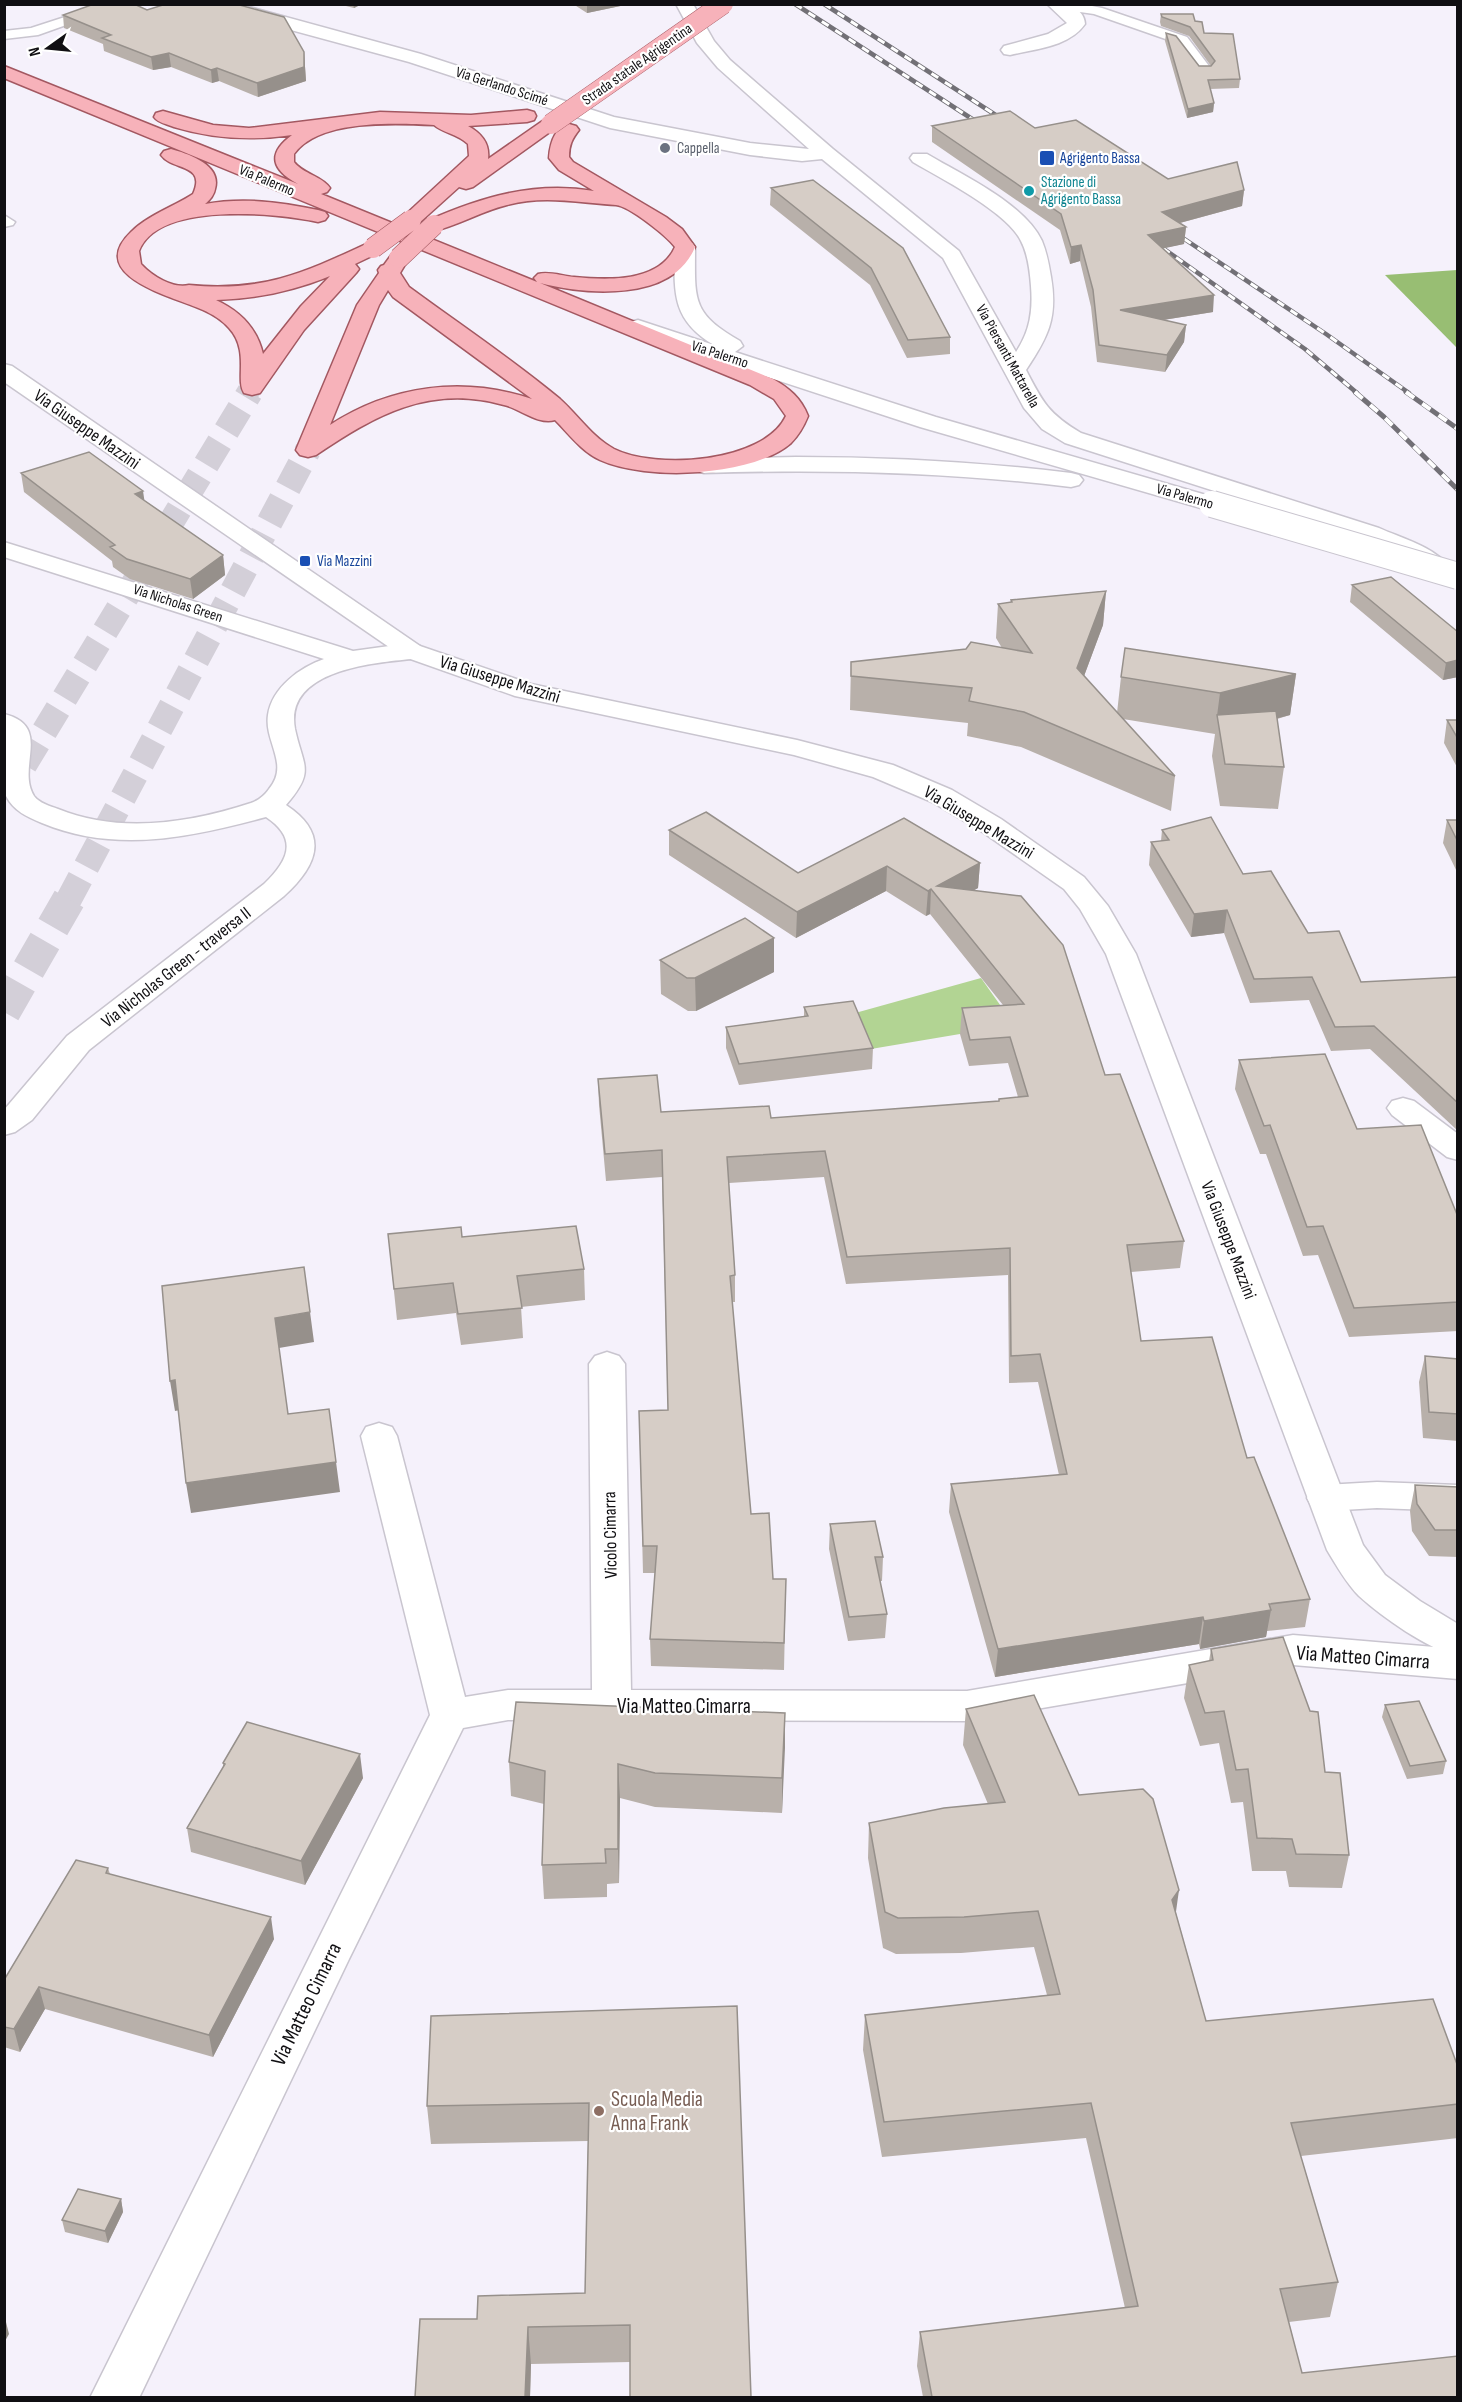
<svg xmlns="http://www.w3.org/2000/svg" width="1462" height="2402" viewBox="0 0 1462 2402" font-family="'Sofia Sans Condensed',sans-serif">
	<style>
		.green { fill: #b2d493 }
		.forest { fill: #98be73 }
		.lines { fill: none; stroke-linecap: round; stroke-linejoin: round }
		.primary-tunnel-far2 { stroke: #d3cfd8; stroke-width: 20; stroke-dasharray: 20 10; stroke-linecap: butt }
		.primary-tunnel-far1 { stroke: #d3cfd8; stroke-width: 26; stroke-dasharray: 26 13; stroke-linecap: butt }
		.primary-tunnel { stroke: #d3cfd8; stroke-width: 33; stroke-dasharray: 33 16; stroke-linecap: butt }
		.lane-casing { stroke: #c9c5cf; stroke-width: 3 }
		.street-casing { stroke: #c9c5cf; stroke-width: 3 }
		.secondary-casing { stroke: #c9c5cf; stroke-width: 3 }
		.primary-casing { stroke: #a35861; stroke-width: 3 }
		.lane { fill: #fff; fill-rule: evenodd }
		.street { fill: #fff; fill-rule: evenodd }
		.secondary { fill: #fff; fill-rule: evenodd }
		.primary { fill: #f7b2ba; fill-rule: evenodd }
		.rail-far1-casing { stroke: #727076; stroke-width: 4.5 }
		.rail-casing { stroke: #727076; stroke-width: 5 }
		.rail-far1 { stroke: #fff; stroke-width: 3; stroke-dasharray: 8; stroke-linecap: butt }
		.rail { stroke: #fff; stroke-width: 4; stroke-dasharray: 10; stroke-linecap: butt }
		.secondary-bridge-casing { stroke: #c9c5cf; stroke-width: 28; stroke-linecap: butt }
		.primary-bridge-casing { stroke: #a35861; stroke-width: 21; stroke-linecap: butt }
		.secondary-bridge { stroke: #fff; stroke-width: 26 }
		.primary-bridge { stroke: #f7b2ba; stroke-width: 20 }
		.wall { fill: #b8b0aa }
		.shaded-wall { fill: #96908b }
		.building { fill: #d6cdc6; stroke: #96908b; stroke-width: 1.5 }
		.worship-dot { fill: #6b7280; stroke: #fff; stroke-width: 2 }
		.transit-dot { fill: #1a4fb4; stroke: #fff; stroke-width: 2 }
		.culture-dot { fill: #0f9aa8; stroke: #fff; stroke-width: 2 }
		.education-dot { fill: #8d6e63; stroke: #fff; stroke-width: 2 }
		.labels { text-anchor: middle; stroke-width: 4.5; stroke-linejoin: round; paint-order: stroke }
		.far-street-label { font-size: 15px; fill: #100f12; stroke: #fff }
		.far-worship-label { font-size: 15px; fill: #5b616d; stroke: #fff; text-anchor: start }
		.far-transit-label { font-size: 15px; fill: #164399; stroke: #fff; text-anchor: start }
		.far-culture-label { font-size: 15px; fill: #0d838f; stroke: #fff; text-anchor: start }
		.street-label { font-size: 18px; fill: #100f12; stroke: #fff }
		.near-street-label { font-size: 21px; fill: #100f12; stroke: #fff }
		.near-education-label { font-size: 21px; fill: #785e54; stroke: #fff; text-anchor: start }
	</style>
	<rect width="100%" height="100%" fill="#f5f1fb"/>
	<!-- green -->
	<path class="green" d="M981,978L1010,1019L960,1034L865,1050L848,1015Z"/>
	<!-- forest -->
	<path class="forest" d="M1457,270H1458L1457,348L1385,275Z"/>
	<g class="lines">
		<!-- primary-tunnel-far2 -->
		<path class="primary-tunnel-far2" d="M249,393L252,388"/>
		<!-- primary-tunnel-far1 -->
		<path class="primary-tunnel-far1" d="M4,798L250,392
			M68,901L308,450"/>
		<!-- primary-tunnel -->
		<path class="primary-tunnel" d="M4,1012L69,899"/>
		<!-- lane casing -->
		<g class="lane-casing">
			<path id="lane" d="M105,4H125L38,35L4,39V31L31,28Z
				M1082,4L1102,8L1187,37L1212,70L1210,73H1200L1177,43L1094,14L1080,12L1063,13L1057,9L1063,5Z
				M4,215L15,222L13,225L4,227Z"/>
		</g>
		<!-- street casing -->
		<g class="street-casing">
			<path id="street" d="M208,4H238L421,54L614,117L750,143L809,149L718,68L697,43L676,4H693L714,41L730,60L833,149L959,251L1016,352C1030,331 1033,311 1031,286C1030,272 1028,254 1021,241C1007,212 942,179 913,162L910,158L913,154H927C962,175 1024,203 1042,241C1047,253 1049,265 1051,277C1058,318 1048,337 1026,370C1043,403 1049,414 1081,433L1379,528C1401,538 1435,547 1449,567L1446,572L1437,574L1428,572L1408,559L1361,538L1065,443L1042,429L1024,408L943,258L822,159L802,161L750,155L610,128L409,62L210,8Z
				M1047,4C1061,4 1084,5 1085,24C1069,47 1035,49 1010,55L1004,54L1001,50L1004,46L1048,34L1067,23Z
				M4,542L353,651L411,643L420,646L424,651L420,656L411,659C373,663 284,670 295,729C303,767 316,770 286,805C330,834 318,865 284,896L89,1050L32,1120L15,1132L4,1135V1110L67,1036L264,884C288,861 299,839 266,817C192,837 116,854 42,823C27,817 14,811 6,796C0,783 4,731 4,714C53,726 16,767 34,796C39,803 50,806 58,809C119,834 190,823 251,803C259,800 264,796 269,789C290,764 264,742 268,715C272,687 301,667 324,659L4,557Z
				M1403,1098L1414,1101L1458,1134V1160L1447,1157L1392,1115L1387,1108L1392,1101Z
				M607,1352L619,1356L625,1364L631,1690L967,1691L1293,1635L1458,1649V1679L1293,1665L967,1721L508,1720L463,1728L349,1959L139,2398H90L430,1715L361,1436L366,1427L379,1423L392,1427L397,1436L465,1697L508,1690H592L589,1364L595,1356Z
				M1377,1482L1458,1485V1511L1377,1508L1325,1511L1312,1507L1307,1498L1312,1489L1325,1485Z"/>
		</g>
		<!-- secondary casing -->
		<g class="secondary-casing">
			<path id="secondary" d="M685,241L692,243L695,247C695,300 691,313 740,341L743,346L735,352L936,417L1220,499L1224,504L1220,509L1212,511L1204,509L920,427L630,332L627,327L630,322L638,320L714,345C671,320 674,291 675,247L678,243Z
				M4,364L12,366L420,646L531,684L797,740L893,765L952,790L1001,819L1084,877L1108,906L1136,954L1363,1545L1385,1575L1420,1601L1458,1624V1657C1427,1648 1383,1618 1359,1596C1347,1584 1336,1565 1327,1550L1106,954L1080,909L1064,889L981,831L932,802L873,777L794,755L515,696L402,656L4,382Z
				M796,457C888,457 979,462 1071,473L1079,475L1083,480L1079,485L1071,487C949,472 827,469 704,473L696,471L692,466L696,461L704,459Z"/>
		</g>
		<!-- primary casing -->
		<g class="primary-casing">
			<path id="primary" d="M4,66L298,184C272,170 266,154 292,135C251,141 214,139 174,127C167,124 158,123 154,117L156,113L163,111L213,125L249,128L380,112L471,115L527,110L534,112L536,116L534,120L527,122L468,126C481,133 490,143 488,159L544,120H558L561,124L473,187L466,189L459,187L418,224H404L401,220L404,216L469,156L468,144C458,134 443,133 434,125C396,123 319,119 294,154V162C303,174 322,176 330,188L327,192L321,194L537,282L534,278L538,274C549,271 562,276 574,277C607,280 659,283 675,247C667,236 629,206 616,205C579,203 544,195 507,205C482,211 459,225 434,231L427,229L424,225L427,221C481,197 534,181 594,191L559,170L549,158C550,144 554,128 569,124L576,126L579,130C572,139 569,145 569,157L573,162L666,217L682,229L695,247C673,302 587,295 540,283L773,379C789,388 801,398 808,416C804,426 799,435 791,443C752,477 646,481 600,460C581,451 569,434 555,420C538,425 521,409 504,405C430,384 375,415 316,455L308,457L300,455L296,450L357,305L379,273L378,270L381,266L384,265L392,254L399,252L406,254L409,258L400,273L409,287C459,324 512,359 560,399C578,415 592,437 614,449C655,470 764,463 786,416L774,399L750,385L4,78ZM388,290L393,297L532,399C464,376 391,385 330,425L379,305Z
				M171,149C189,154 222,165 215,189C214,195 210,200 205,204C243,197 281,202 318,210L325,212L328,216L325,220L318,222C277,213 158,201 139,251L141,264C152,276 173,289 189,285C261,292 302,274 366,244L373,242L380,244L383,248L380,252L355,264L359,269L356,273L304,330L260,393L252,395L244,393C235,379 250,351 229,328C222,320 212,314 203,310C176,297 84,277 131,232C148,215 173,207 193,194C207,163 172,171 161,155L164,151ZM330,276L301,306L263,354C257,328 240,311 216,300C256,299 293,291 330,276Z"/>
		</g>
		<!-- lane -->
		<use href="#lane" class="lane"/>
		<!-- street -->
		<use href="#street" class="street"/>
		<!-- secondary -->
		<use href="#secondary" class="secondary"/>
		<!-- primary -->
		<use href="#primary" class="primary"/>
		<!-- rail-far1 casing -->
		<g class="rail-far1-casing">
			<path id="rail-far1" d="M795,4L986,128
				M824,4L1008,123
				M1171,230L1326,334L1409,393
				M1150,239L1305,349L1357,393"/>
		</g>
		<!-- rail casing -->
		<g class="rail-casing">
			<path id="rail" d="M1355,392L1384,417L1458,490
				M1406,392L1458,429"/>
		</g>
		<!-- rail-far1 -->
		<use href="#rail-far1" class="rail-far1"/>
		<!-- rail -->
		<use href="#rail" class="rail"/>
		<!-- secondary-bridge casing -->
		<g class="secondary-bridge-casing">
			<path id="secondary-bridge" d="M1212,504L1458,576"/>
		</g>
		<!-- primary-bridge casing -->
		<g class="primary-bridge-casing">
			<path id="primary-bridge" d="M551,124L723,4
				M373,248L411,220
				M399,258L434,225"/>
		</g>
		<!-- secondary-bridge -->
		<use href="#secondary-bridge" class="secondary-bridge"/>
		<!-- primary-bridge -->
		<use href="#primary-bridge" class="primary-bridge"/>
	</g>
	<!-- wall -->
	<path class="wall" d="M338,4H362L354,8Z
		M573,4H630L587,13Z
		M147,10L304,52L306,81L258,97L219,81L212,83L171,67L153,70L104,51L103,44L64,28L63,15Z
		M1161,14L1195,21L1240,79L1239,88L1210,89L1214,103L1213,112L1187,118L1165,41L1166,33L1199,66H1211L1189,36L1161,26L1160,22Z
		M932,126L1035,128L1168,179L1244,190L1242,206L1180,223L1186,227L1184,244L1163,248L1213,312L1163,320L1186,325L1184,342L1165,372L1097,362L1091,307L1080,261L1070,264L1060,230L932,142Z
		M771,188L903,248L950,337V354L907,358L870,285L770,205Z
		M21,473L144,500L223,555L225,575L193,599L130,579L113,567L112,561L24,492Z
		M1352,585L1458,632V677L1443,680L1350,602Z
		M1106,591L1103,625L1084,676L1117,713L1121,677L1296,674L1290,715L1277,719L1284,767L1278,809L1220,806L1212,756L1215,734L1123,719L1175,776L1171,811L1021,747L967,736L968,723L850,710L851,662L1002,648L996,638L998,604L1010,603L1011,600Z
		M1447,720L1458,739V769L1444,743Z
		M904,818L980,863L978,888L974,890L1105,1075L1184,1241L1180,1268L1131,1272L1141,1341L1247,1458L1310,1599L1305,1627L1267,1631L1266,1637L1200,1649L1199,1644L995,1677L949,1512L951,1484L1059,1475L1038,1382L1009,1383L1008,1275L846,1284L824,1177L729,1183L735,1275V1302H732L751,1514L773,1579H786L784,1670L651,1666L650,1639L655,1573H643L639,1411L668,1410L662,1177L606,1181L599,1105L598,1079L661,1112L771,1118L999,1101V1099L1018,1097L1008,1063L969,1066L960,1034L962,1008L1003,1005L930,914L926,916L886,891L796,938L669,855V830L798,873Z
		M1447,820H1458V874L1443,843Z
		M1162,830L1243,874L1361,982L1458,977V1131L1370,1049L1331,1051L1309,1000L1250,1003L1224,933L1191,937L1149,865L1151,842L1161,841Z
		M774,938V972L696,1011H688L661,994L660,960Z
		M1458,949V963L1456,960Z
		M804,1007L873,1048L872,1069L739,1085L726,1048V1027L804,1017Z
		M1239,1060L1357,1129L1458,1217V1331L1349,1337L1318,1255L1303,1256L1266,1154H1260L1235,1089Z
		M388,1234L584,1269L585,1300L521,1307L523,1338L461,1345L456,1313L397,1320Z
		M1425,1356L1458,1359V1441L1423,1438L1419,1382Z
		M1415,1485L1458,1487V1557L1429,1556L1412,1531L1410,1511Z
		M830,1524L883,1557L882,1581H880L887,1614L885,1638L848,1641L829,1549Z
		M1211,1649L1325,1772L1349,1855L1342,1888L1289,1887L1286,1871H1252L1243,1802L1231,1803L1219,1743L1200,1746L1184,1698L1189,1665L1209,1661Z
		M1385,1705L1446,1761L1443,1774L1407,1779L1382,1717Z
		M966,1709L1079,1795L1176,1913L1206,2021L1458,2067V2138L1301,2156L1338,2282L1330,2317L1289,2322L1302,2373L1458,2397H923L917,2366L920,2332L1125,2308L1086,2138L882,2157L863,2050L865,2015L1047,1995L1034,1947L961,1953L896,1954L883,1948L868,1858L869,1823L988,1804L963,1745Z
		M785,1713L782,1813L655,1807L620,1798L619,1883L607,1884V1897L544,1899L542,1865L544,1804L511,1796L509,1762Z
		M223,1763L363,1778L305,1885L191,1852L187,1828L223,1767Z
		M108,1868L110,1874L274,1939L213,2057L45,2009L20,2052L4,2047V1980Z
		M737,2006L630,2362L531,2364L530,2397H415L477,2319L585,2293L588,2141L431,2144L427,2106Z
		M121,2199L123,2212L108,2243L65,2232L62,2220Z"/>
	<!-- shaded-wall -->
	<path class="shaded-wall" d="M353,4H362L354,8Z
		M587,4H630L587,13Z
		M304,52L306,81L258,97L257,83Z
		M169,53L171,67L153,70L151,57Z
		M217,68L219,81L212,83L211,70Z
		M1214,103L1213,112L1187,118L1188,109Z
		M1244,190L1242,206L1161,228L1162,212Z
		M1186,227L1184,244L1147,252L1148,235Z
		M1081,245L1080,261L1070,264L1071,247Z
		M1214,295L1213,312L1119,327L1120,310Z
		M1186,325L1184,342L1165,372L1167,355Z
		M143,491L146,511L135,494Z
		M223,555L225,575L193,599L190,579Z
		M1106,591L1103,625L1074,703L1077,668Z
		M1458,660V677L1443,680L1446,663Z
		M1296,674L1290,715L1220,733L1217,716L1220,693Z
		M980,863L978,888L945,906L937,886Z
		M887,866L886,891L796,938L797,912Z
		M931,889L930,914L926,916L928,891Z
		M1227,910L1224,933L1191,937L1194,914Z
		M774,938V972L696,1011L695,978Z
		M310,1312L314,1342L279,1348L275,1318Z
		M175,1380L180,1410L175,1411L170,1381Z
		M336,1462L340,1492L191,1513L186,1483Z
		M1271,1610L1266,1637L1200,1649L1204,1621Z
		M1203,1617L1199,1644L995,1677L998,1649Z
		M785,1713V1748L782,1813V1778Z
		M360,1754L363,1778L305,1885L301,1861Z
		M618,1764L620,1798L619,1883L618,1849Z
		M1179,1890L1174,1926L1172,1900Z
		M271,1917L274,1939L213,2057L209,2035Z
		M39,1987L45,2009L20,2052L14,2029Z
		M121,2199L123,2212L108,2243L105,2231Z
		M6,2322L9,2334L4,2343V2324Z
		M528,2327L531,2364L530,2397H525Z"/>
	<!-- building -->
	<path class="building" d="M94,4H134L147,10L166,4H236L284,17L304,52V67L257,83L217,68L211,70L169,53L151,57L102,38L111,35L63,15Z
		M1161,14H1193L1195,21L1202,22L1204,33L1233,34L1240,79L1208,80L1214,103L1188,109L1166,33L1176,36L1199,66H1211L1215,61L1190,27L1162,17Z
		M1010,111L1035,128L1076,120L1168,179L1237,162L1244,190L1162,212L1186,227L1148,235L1214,295L1120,310L1186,325L1167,355L1099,345L1093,290L1081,245L1071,247L1061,214L932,126Z
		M813,180L903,248L950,337L908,340L871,268L771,188Z
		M89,452L143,491L135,494L223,555L190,579L127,559L110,547L115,545L21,473Z
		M1391,577L1458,632V660L1446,663L1352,585Z
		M1106,591L1077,668L1175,776L1024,712L969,701L972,688L851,676V662L966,649L971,642L1032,653L998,604L1012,602L1011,600Z
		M1125,648L1296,674L1220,693L1121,677Z
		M1276,711L1284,767L1225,764L1217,715Z
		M1447,720H1458V739Z
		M706,812L798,873L904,818L980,863L937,886L1021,896L1063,945L1105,1075L1120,1074L1184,1241L1127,1245L1141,1341L1212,1337L1247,1458L1254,1457L1310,1599L1269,1604L1271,1610L1204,1621L1203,1617L998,1649L951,1484L1067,1474L1040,1354L1011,1356L1010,1248L847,1257L825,1151L727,1157L735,1275L730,1276L751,1514L769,1513L773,1579H786L784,1643L650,1639L657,1546H643L639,1411L668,1410L662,1150L605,1154L598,1079L657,1075L661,1112L769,1106L771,1118L999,1101V1099L1028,1096L1010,1037L970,1040L962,1008L1024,1004L931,889L928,891L887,866L797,912L669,830Z
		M1211,817L1243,874L1271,871L1308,933L1339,931L1361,982L1458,977V1103L1374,1026L1335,1027L1312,977L1254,979L1227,910L1194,914L1151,842L1169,840L1162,830Z
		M1447,820H1458V842Z
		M745,918L774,938L695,978H687L660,960Z
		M853,1001L873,1048L739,1064L726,1027L808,1016L804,1007Z
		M1325,1054L1357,1129L1421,1125L1458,1217V1302L1354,1308L1323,1226L1307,1227L1270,1125L1264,1126L1239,1060Z
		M576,1226L584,1269L517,1276L522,1308L458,1314L453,1283L394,1289L388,1234L461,1227L462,1237Z
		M304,1267L310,1312L275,1318L288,1414L329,1409L336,1462L186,1483L175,1380L170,1381L162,1286Z
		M1425,1356L1458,1359V1414L1429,1412Z
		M1415,1485L1458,1487V1530H1435L1417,1504Z
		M875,1521L883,1557H875L887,1614L849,1617L830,1524Z
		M1283,1637L1310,1711L1318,1712L1325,1772L1340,1773L1349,1855L1296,1854L1292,1839L1257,1838L1248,1769L1236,1770L1224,1711L1205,1713L1189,1665L1213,1660L1211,1649Z
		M1034,1695L1079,1795L1143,1789L1153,1799L1179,1890L1172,1900L1206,2021L1433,1999L1458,2067V2104L1291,2123L1338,2282L1280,2289L1302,2373L1458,2356V2397H932L920,2332L1138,2306L1091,2103L884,2122L865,2015L1060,1994L1038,1911L964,1917L898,1918L885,1912L869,1823L944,1808L1005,1802L966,1709Z
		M1419,1701L1446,1761L1410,1766L1385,1705Z
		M516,1702L785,1713L782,1778L655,1773L618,1764V1849H605L606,1863L542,1865L545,1771L509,1762Z
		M247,1722L360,1754L301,1861L187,1828L225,1764L223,1763Z
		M76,1860L108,1868L106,1873L271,1917L209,2035L39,1987L14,2029L4,2027V1980Z
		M737,2006L751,2397H630V2325L528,2327L525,2397H415L420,2319H477L478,2296L585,2293L589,2103L427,2106L431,2016Z
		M78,2189L121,2199L105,2231L62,2220Z"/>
	<!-- markers -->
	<circle class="worship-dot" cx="665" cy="148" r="6"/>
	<g class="transit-dot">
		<rect x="1039" y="150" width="16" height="16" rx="3"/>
		<rect x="299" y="555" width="12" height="12" rx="3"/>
	</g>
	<circle class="culture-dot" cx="1029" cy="191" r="6"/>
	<circle class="education-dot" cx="599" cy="2111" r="6"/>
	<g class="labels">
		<!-- far-street labels -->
		<g class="far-street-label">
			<text transform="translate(637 64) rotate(-35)" y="5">Strada statale Agrigentina</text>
			<text transform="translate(502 86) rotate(18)" y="5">Via Gerlando Scimé</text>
			<text transform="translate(267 180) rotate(23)" y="5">Via Palermo</text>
			<text transform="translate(720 354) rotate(18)" y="5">Via Palermo</text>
			<text transform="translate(1008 356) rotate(61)" y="5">Via Piersanti Mattarella</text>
			<text transform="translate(1185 496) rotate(16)" y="5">Via Palermo</text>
			<text transform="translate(178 603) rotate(18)" y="5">Via Nicholas Green</text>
		</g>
		<!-- far-worship labels -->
		<g class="far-worship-label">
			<text x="677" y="153">Cappella</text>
		</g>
		<!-- far-transit labels -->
		<g class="far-transit-label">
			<text x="1060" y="163">Agrigento Bassa</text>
			<text x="317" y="566">Via Mazzini</text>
		</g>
		<!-- far-culture labels -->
		<g class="far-culture-label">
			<text x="1041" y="187">Stazione di<tspan x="1041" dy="17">Agrigento Bassa</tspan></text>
		</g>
		<!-- street labels -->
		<g class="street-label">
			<text transform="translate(87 429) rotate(35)" y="6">Via Giuseppe Mazzini</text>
			<text transform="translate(500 679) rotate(17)" y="6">Via Giuseppe Mazzini</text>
			<text transform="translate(979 822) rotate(31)" y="6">Via Giuseppe Mazzini</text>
			<text transform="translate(176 967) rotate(-38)" y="6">Via Nicholas Green - traversa II</text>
			<text transform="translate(1229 1240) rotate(69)" y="6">Via Giuseppe Mazzini</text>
			<text transform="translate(610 1535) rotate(-91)" y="6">Vicolo Cimarra</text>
		</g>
		<!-- near-street labels -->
		<g class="near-street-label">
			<text transform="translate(1363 1657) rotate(4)" y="7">Via Matteo Cimarra</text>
			<text x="684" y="1713">Via Matteo Cimarra</text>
			<text transform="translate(306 2004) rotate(-64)" y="7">Via Matteo Cimarra</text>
		</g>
		<!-- near-education labels -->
		<g class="near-education-label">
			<text x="611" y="2106">Scuola Media<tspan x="611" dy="24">Anna Frank</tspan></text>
		</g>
	</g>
	<!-- border -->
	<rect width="1462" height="2402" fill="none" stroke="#100f12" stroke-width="12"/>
	<!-- north arrow -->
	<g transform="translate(48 48) rotate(255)" stroke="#ffffff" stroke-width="4.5" paint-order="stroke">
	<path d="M0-4.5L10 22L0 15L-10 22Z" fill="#100f12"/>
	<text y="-9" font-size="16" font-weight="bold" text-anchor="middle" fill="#100f12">N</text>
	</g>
</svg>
